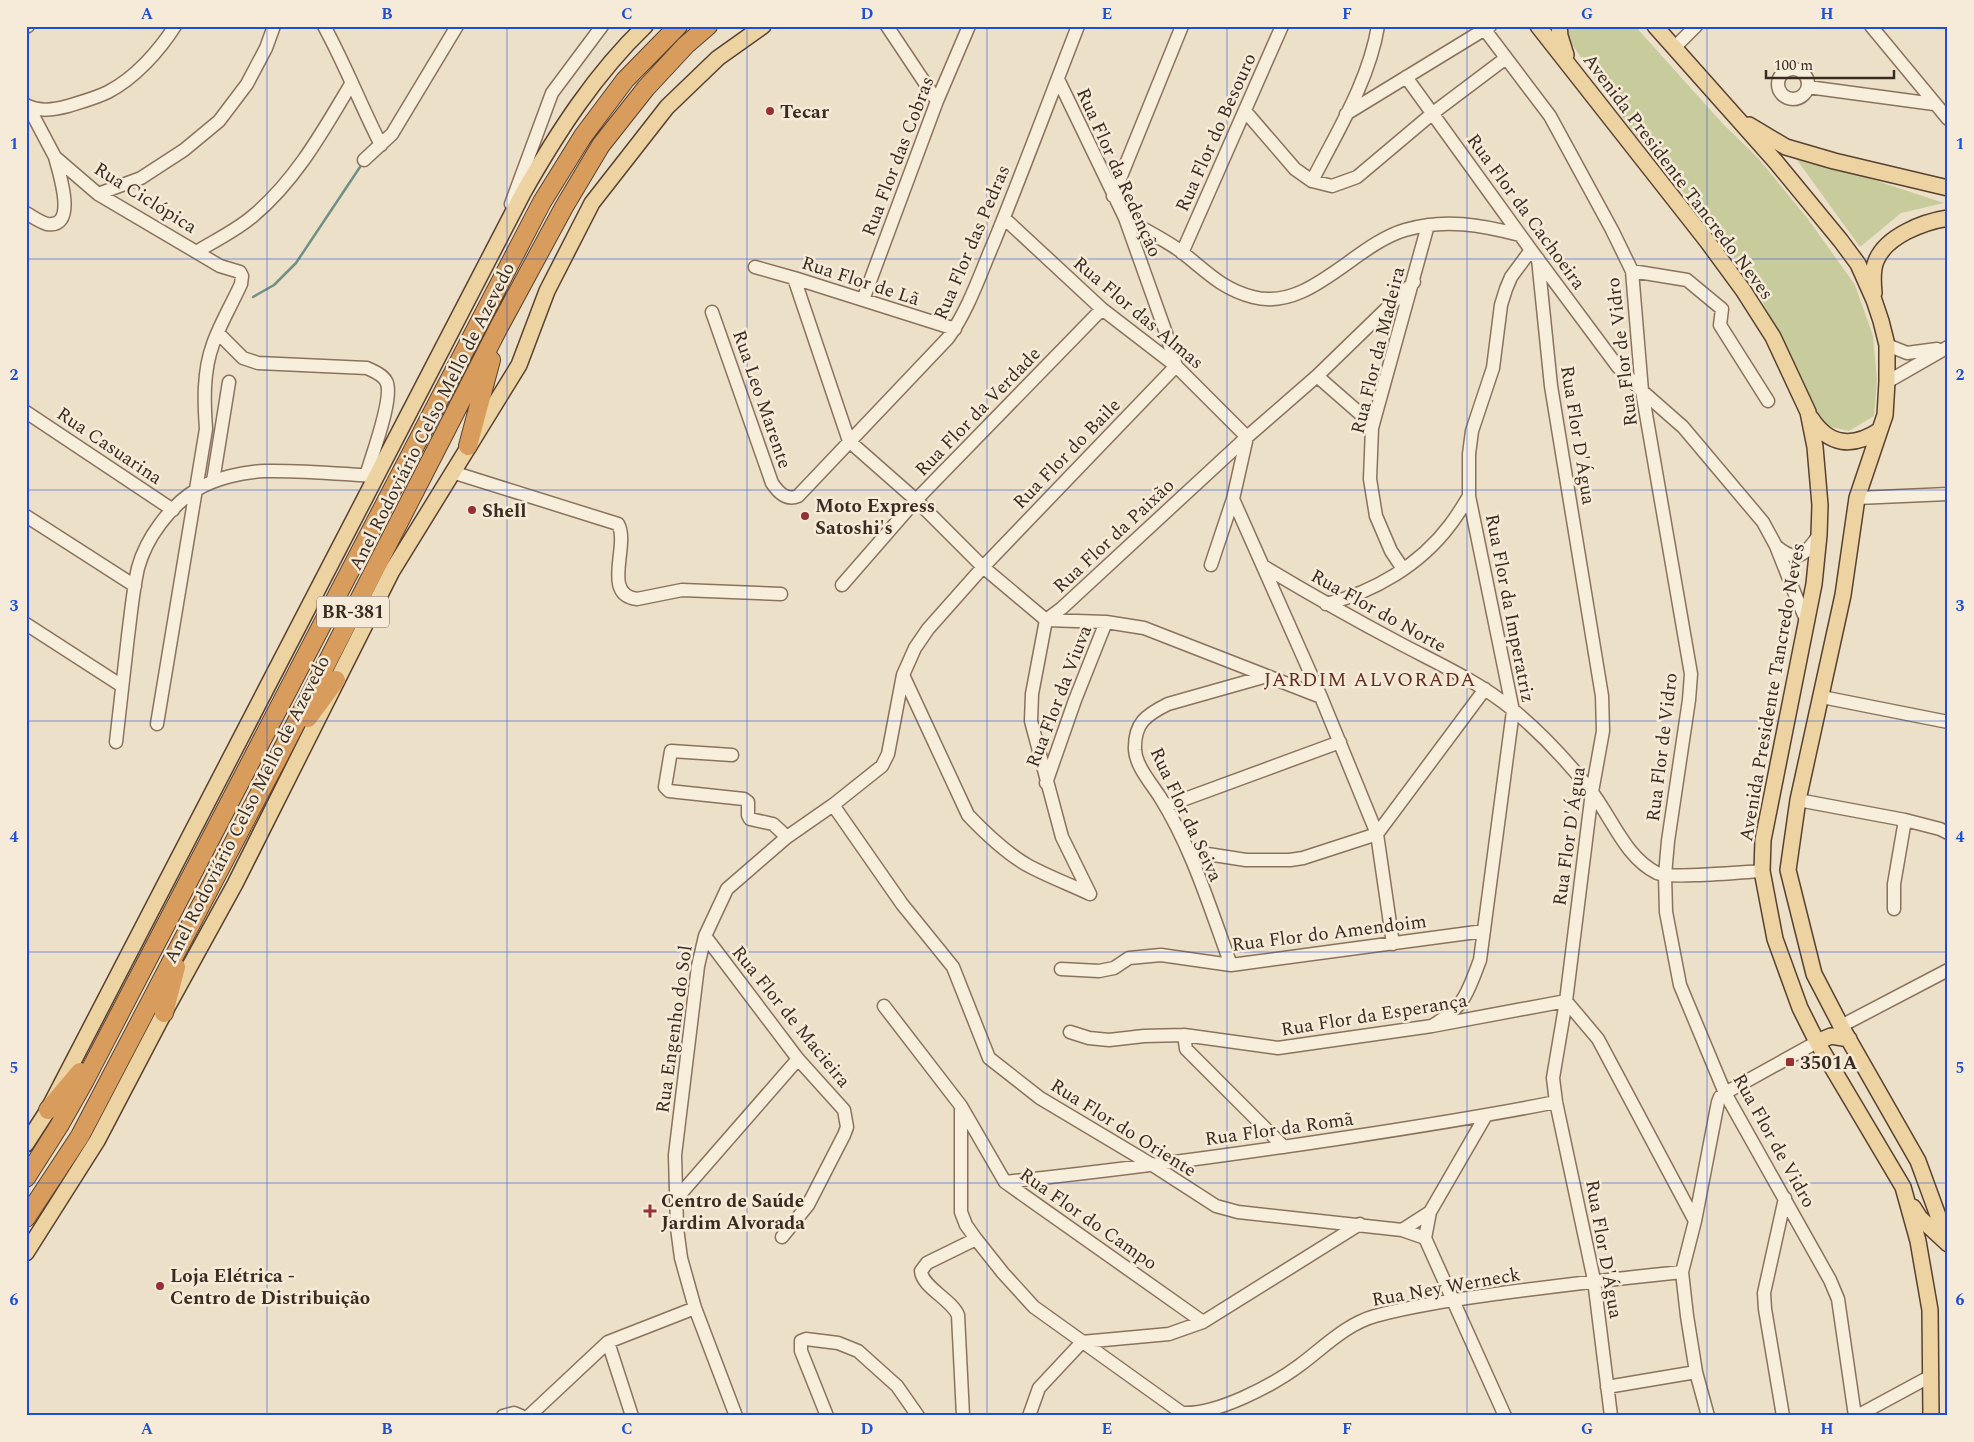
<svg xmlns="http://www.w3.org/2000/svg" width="1974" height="1442" viewBox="0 0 1974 1442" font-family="Spectral,serif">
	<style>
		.green { fill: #c8cb9c }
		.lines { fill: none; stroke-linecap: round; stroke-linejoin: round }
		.stream { stroke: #709086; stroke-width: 2.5 }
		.minor-casing { stroke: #89735e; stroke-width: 15 }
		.major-casing { stroke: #574131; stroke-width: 18 }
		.highway-casing { stroke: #574131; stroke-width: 20 }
		.minor { stroke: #f8eedc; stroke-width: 12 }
		.major { stroke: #eed3a2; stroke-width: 15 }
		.highway { stroke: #d89c5d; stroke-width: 18 }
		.grid { fill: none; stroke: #1d4ed8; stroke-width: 1; stroke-opacity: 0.55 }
		.poi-dot { fill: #963035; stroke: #f5ebd8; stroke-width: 2 }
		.labels { text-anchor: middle; stroke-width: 5; stroke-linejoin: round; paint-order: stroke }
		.shield { fill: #f5ebd8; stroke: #726558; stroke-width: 1 }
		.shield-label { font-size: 18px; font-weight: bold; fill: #3a2c21 }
		.poi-label { font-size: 19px; font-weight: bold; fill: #3a2c21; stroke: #f5ebd8; text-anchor: start }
		.street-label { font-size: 19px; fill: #3a2c21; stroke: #f5ebd8 }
		.neighbourhood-label { font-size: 20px; letter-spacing: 1px; fill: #652c21; stroke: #f5ebd8 }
		.neatline { fill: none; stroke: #1d4ed8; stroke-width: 2 }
		.grid-label { font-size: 16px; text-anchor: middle; font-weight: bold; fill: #1d4ed8 }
	</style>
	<rect width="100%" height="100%" fill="#ede0c8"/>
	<!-- green -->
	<path class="green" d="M1567,26H1635L1723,124L1758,158L1808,219L1855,285L1873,336L1877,380L1874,416L1849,431L1827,426L1810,402L1782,339L1751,280L1701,213L1630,128L1567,37Z
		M1792,153L1944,203L1901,213L1860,247Z"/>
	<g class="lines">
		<!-- stream -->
		<path class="stream" d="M253,297L274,285L296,263L362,164"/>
		<!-- minor casing -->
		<g class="minor-casing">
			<path id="minor" d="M324,26C345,64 361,106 381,145
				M887,26L937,101
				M1871,26L1948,119
				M26,27L28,26
				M1485,30L1550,116L1612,230L1632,271L1642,391L1691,674L1689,700L1668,841L1665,875L1666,912L1680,985L1725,1093L1830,1280L1838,1299L1855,1416
				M1675,47L1696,26
				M1778 84a15 15 0 1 1 30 0a15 15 0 1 1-30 0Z
				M1406,77L1531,250L1618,367L1642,391L1683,427L1763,522L1776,546L1795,594L1807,622
				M1808,87L1934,104
				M26,105C40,112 53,110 68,106C81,102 96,98 108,92C135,78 159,51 175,26
				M28,106L55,157L98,194L220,266L240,272L242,276L241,284C232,304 220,324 213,344C203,371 204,402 206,429L157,724
				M1245,111L1295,169L1312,181L1332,186L1357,177L1433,113L1506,58
				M1346,114L1490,26
				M364,160L392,134L457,26
				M1312,181C1337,132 1369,81 1378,26
				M98,194L141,178L184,150L219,121L247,84L266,48L274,26
				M1113,196L1182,26
				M511,204L552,93L602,26
				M26,213C33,217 40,222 47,224C79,229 58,170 55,157
				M1004,218L1102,309L1176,366L1247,437L1233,499L1211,565
				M1125,218C1144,230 1166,240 1183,253C1207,272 1222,289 1253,297C1309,312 1354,245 1405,230C1444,218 1482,225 1520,235
				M198,251C216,240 237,230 253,216C296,180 323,131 351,84
				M1182,253L1282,26
				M1538,259L1551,386L1602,696L1603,731L1592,792L1566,1001L1553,1078L1556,1102L1594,1280L1611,1416
				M755,267L794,278L955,329
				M1632,271L1687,280L1722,309L1720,325L1768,401
				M794,278L849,441L916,500L983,567L1046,620
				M863,300L937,101L969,26
				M712,312L772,483C778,492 786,501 798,496L948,338C969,309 980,274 994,242C1023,171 1050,98 1078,26
				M218,333L243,358L258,363L367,368C373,371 382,374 386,381C395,396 371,457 366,476
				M1887,345L1907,353L1937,349
				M1317,376L1373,425
				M1887,382L1948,347
				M26,412L173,510
				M452,472L618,524C630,545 601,595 637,599L682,590L781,594
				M213,481L229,382
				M1857,498L1948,494
				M1233,499L1321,697L1377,834L1393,944
				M26,516L135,586
				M1776,546C1797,564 1805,555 1819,535
				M1263,566C1308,593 1354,619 1401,644C1439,664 1479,682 1512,709C1541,733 1568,762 1591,791C1612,818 1625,857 1657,873C1668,879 1744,872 1762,871
				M1403,569L1391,551L1376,516L1370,479L1372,428L1428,225
				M842,585L916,500L1102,309
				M1326,604C1374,592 1420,565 1450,525C1457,516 1463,506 1469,496
				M1046,620L1106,622L1144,628L1321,697
				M26,624L122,686
				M903,675L968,815C986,834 1005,852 1027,865C1047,876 1069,884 1090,894
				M1822,697L1948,722
				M116,742C120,706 124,671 128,636C131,613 133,590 138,568C146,538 170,506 196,490C215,478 243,472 265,471C301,470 340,474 376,476
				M732,755L671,751L665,787L669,791L744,799L748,802V815L750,819L773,824L787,837
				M1046,783L1075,700L1106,622
				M1798,800L1905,820L1940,829L1948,833
				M833,805L902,904L953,967L989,1058L1040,1098L1154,1166L1216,1206L1238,1212L1402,1230L1425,1238
				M1166,806L1340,742
				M1188,851L1246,860H1290L1303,858L1377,834L1485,689
				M1090,894L1062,837L1031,721L1032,694L1046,620L1062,608L1247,437L1317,376L1414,282
				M1894,909V884L1905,820
				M705,936L798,1059L844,1110L847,1127L844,1135L808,1205L782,1237
				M1231,965C1210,908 1192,848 1160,797C1151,783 1136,766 1135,750C1134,723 1146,715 1168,704L1267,676
				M1061,969L1099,971L1114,968L1129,958L1161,955L1231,965L1484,931
				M884,1006L961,1106L1005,1182L1203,1322
				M1432,1026C1465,1006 1467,994 1480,960L1513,711L1469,496V454L1472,431L1493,368L1501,305L1506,289L1511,277L1531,250
				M1841,1026L1948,970
				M1070,1032L1089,1038L1109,1040L1144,1036L1184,1035L1278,1048L1432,1026L1566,1001L1598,1039L1695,1221
				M1184,1035L1186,1049L1284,1147
				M961,1106V1212L966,1225L976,1239L1003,1273L1034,1307L1182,1413C1216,1415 1272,1386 1300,1365C1323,1348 1346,1324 1375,1316C1416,1305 1460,1299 1502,1293C1562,1285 1622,1278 1682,1272
				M1005,1182C1119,1170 1231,1155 1343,1138C1415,1127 1486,1116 1556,1102
				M676,1199L798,1059
				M1430,1212L1425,1238L1505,1416
				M1402,1230L1430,1212L1485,1117
				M608,1342L632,1416
				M1607,1387L1696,1372
				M503,1416L514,1413L521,1416
				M529,1416L608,1342L695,1308
				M736,1416L695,1308L681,1258L677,1228L675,1155L698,966L705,936L727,889L787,837L833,805L882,766L888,754L903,675L915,648L928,629L983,567L1176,366L1166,333L1125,218L1058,79
				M827,1416L801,1351V1341L806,1339L838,1343L858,1351L897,1386L918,1416
				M963,1416L958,1315C951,1299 922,1287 921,1271L927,1263L976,1239
				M1029,1416L1039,1388L1082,1342L1169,1334L1203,1322L1360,1224
				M1708,1416L1696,1372L1687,1316L1682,1272L1695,1221L1718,1102L1720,1097L1725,1093L1817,1042
				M1783,1416L1765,1309L1764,1293L1785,1198
				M1857,1416L1931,1376"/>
		</g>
		<!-- major casing -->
		<g class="major-casing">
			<path id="major" d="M1538,26L1707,241L1743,290L1773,337L1808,412L1815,447L1820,505L1819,535L1814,584L1763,840L1762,871L1775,939L1800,1008L1817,1042L1903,1187L1918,1241L1930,1310L1931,1416
				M1559,26L1560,36L1566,55
				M1655,26L1776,162L1841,241L1858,264L1874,300L1881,321L1887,345V382L1885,415L1857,498L1843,595L1798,800L1788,870L1814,974L1841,1026L1918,1161L1948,1243
				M1749,125L1786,147L1834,161L1948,188
				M1874,293C1873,283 1872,271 1876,261C1886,236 1923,222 1948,218
				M1811,418C1829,446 1853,448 1880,430
				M1817,1042L1831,1036L1849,1039
				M26,1144L48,1110L523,193C557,133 595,74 645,26
				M1913,1207L1920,1218L1948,1244
				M26,1253L97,1141L164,1013L235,884L392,571L519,365L547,291L592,203L667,107L718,58L763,26"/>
		</g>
		<!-- highway casing -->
		<g class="highway-casing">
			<path id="highway" d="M468,446L491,360
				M308,718L336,680
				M164,1013L176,967
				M48,1110L80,1072
				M26,1178L59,1126L85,1080L542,202L583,136L625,80L678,26
				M26,1218L80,1136L278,758L499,327L564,207L601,145L646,88L686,45L708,26"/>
		</g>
		<!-- minor -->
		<use href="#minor" class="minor"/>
		<!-- major -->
		<use href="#major" class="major"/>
		<!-- highway -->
		<use href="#highway" class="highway"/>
	</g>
	<!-- grid -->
	<path class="grid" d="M267,26V1416M507,26V1416M747,26V1416M987,26V1416M1227,26V1416M1467,26V1416M1707,26V1416M26,259H1948M26,490H1948M26,721H1948M26,952H1948M26,1183H1948"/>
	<!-- markers -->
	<g class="poi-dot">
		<circle cx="770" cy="111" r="5"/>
		<circle cx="472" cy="510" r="5"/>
		<circle cx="805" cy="516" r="5"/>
		<rect x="1785" y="1057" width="10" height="10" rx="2.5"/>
		<path d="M647.5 1203.5h5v5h5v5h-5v5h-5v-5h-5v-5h5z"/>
		<circle cx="160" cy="1286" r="5"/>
	</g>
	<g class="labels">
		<!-- shield labels -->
		<rect class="shield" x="317" y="596.5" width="72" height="31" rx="4"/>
		<g class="shield-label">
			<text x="353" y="618">BR-381</text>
		</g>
		<!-- poi labels -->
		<g class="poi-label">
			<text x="780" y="118">Tecar</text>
			<text x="815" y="512">Moto Express<tspan x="815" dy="22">Satoshi's</tspan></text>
			<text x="482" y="517">Shell</text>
			<text x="1800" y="1069">3501A</text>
			<text x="661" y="1207">Centro de Saúde<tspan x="661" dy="22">Jardim Alvorada</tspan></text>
			<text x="170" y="1282">Loja Elétrica -<tspan x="170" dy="22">Centro de Distribuição</tspan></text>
		</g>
		<!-- street labels -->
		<g class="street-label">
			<text transform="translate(1215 132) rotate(-66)" y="7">Rua Flor do Besouro</text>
			<text transform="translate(897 156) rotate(-69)" y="7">Rua Flor das Cobras</text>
			<text transform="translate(1120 172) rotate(66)" y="7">Rua Flor da Redenção</text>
			<text transform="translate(1679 176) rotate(53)" y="7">Avenida Presidente Tancredo Neves</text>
			<text transform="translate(146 197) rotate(32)" y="7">Rua Ciclópica</text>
			<text transform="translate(1527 211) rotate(54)" y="7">Rua Flor da Cachoeira</text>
			<text transform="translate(971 242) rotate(-67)" y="7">Rua Flor das Pedras</text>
			<text transform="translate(861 280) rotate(18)" y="7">Rua Flor de Lã</text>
			<text transform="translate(1139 312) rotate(40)" y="7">Rua Flor das Almas</text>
			<text transform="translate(1377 350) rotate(-76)" y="7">Rua Flor da Madeira</text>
			<text transform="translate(1621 352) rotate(-97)" y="7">Rua Flor de Vidro</text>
			<text transform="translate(763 399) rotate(71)" y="7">Rua Leo Marente</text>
			<text transform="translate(977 411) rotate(-46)" y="7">Rua Flor da Verdade</text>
			<text transform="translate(431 416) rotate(-63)" y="7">Anel Rodoviário Celso Mello de Azevedo</text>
			<text transform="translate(1579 435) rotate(81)" y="7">Rua Flor D'Água</text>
			<text transform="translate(110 445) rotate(34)" y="7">Rua Casuarina</text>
			<text transform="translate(1066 453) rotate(-46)" y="7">Rua Flor do Baile</text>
			<text transform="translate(1113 535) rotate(-43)" y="7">Rua Flor da Paixão</text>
			<text transform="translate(1511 608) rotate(79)" y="7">Rua Flor da Imperatriz</text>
			<text transform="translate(1379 610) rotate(29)" y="7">Rua Flor do Norte</text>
			<text transform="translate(1771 692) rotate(-80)" y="7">Avenida Presidente Tancredo Neves</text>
			<text transform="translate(1058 696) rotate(-69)" y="7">Rua Flor da Viuva</text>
			<text transform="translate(1661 747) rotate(-83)" y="7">Rua Flor de Vidro</text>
			<text transform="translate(246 809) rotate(-63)" y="7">Anel Rodoviário Celso Mello de Azevedo</text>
			<text transform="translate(1187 814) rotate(65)" y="7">Rua Flor da Seiva</text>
			<text transform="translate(1568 836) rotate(-82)" y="7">Rua Flor D'Água</text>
			<text transform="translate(1329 932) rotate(-7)" y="7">Rua Flor do Amendoim</text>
			<text transform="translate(1374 1014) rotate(-9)" y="7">Rua Flor da Esperança</text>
			<text transform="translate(792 1016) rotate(51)" y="7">Rua Flor de Macieira</text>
			<text transform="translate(673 1029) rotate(-82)" y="7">Rua Engenho do Sol</text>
			<text transform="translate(1124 1127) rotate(32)" y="7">Rua Flor do Oriente</text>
			<text transform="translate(1279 1128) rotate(-8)" y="7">Rua Flor da Romã</text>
			<text transform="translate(1775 1140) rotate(61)" y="7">Rua Flor de Vidro</text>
			<text transform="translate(1089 1218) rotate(35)" y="7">Rua Flor do Campo</text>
			<text transform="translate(1605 1249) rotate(80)" y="7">Rua Flor D'Água</text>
			<text transform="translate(1446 1286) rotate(-10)" y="7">Rua Ney Werneck</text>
		</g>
		<!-- neighbourhood labels -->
		<g class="neighbourhood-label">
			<text x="1370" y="686">JARDIM ALVORADA</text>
		</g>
	</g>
	<!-- border -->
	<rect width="1974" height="1442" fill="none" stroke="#f5ebd8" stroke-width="55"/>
	<!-- scale -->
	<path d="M1766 70v8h128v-8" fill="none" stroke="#3a2c21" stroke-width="2.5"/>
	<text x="1774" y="70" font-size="15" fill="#3a2c21" stroke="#f5ebd8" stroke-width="4" paint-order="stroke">100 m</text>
	<rect x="28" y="28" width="1918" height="1386" class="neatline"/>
	<g class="grid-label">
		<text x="147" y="19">A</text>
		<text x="387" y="19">B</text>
		<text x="627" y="19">C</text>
		<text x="867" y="19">D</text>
		<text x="1107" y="19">E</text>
		<text x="1347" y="19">F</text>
		<text x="1587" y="19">G</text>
		<text x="1827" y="19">H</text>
		<text x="14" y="149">1</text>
		<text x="1960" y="149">1</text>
		<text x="14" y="380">2</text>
		<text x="1960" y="380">2</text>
		<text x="14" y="611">3</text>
		<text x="1960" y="611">3</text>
		<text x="14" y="842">4</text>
		<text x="1960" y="842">4</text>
		<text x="14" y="1073">5</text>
		<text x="1960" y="1073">5</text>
		<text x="14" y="1305">6</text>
		<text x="1960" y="1305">6</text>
		<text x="147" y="1434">A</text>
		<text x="387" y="1434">B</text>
		<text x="627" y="1434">C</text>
		<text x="867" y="1434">D</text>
		<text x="1107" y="1434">E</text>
		<text x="1347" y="1434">F</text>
		<text x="1587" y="1434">G</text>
		<text x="1827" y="1434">H</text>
	</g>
</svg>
